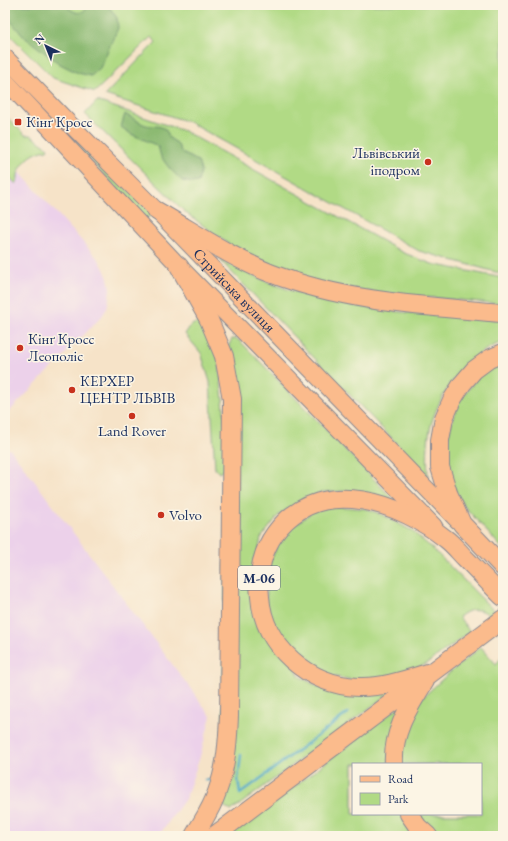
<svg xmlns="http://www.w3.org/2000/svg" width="508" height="841" viewBox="0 0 508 841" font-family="'EB Garamond',serif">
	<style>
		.built { fill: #ecd1ea }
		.green { fill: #b1da85; stroke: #668472 }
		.forest { fill: #8cba72; stroke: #547468 }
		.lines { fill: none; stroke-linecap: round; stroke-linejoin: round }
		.stream { stroke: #47a6c6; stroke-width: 2.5 }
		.major-casing { stroke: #888993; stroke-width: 18 }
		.highway-casing { stroke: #888993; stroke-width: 20 }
		.major { stroke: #fbbb8c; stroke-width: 16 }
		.highway { stroke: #fbbb8c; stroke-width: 18 }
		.poi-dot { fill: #c8321e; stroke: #fcf5e5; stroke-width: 1.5 }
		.labels { text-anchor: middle; stroke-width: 3; stroke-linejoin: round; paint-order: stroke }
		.shield { fill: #fcf5e5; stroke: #5e6a86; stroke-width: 1 }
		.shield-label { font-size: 14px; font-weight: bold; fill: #1b2f5e }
		.poi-label { font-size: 15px; fill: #1b2f5e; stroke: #fcf5e5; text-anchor: start }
		.street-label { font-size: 15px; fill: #1b2f5e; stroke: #fcf5e5 }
	</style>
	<rect width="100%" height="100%" fill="#fcf5e5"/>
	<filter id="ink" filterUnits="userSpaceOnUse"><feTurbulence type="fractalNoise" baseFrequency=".025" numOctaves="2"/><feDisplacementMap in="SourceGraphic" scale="8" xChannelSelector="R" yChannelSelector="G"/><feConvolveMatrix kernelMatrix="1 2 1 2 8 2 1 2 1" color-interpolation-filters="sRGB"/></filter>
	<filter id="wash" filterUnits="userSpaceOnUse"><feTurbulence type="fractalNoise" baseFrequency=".012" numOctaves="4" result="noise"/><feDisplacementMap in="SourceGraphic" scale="16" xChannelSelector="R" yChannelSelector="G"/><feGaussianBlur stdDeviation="0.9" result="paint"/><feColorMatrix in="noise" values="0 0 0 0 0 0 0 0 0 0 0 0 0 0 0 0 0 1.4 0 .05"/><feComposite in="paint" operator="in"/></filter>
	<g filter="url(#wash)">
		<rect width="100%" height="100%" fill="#f6e3c8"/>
		<!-- built -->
		<path class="built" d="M5,156L99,260L104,269L108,278L110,288L109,298L107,308L102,316L5,416Z
			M5,448L11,450L211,716L199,760L185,799L162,831L157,836H5Z"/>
		<!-- green -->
		<path class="green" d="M5,5H503V274L419,251L189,122L105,95L156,42L151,37L95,92L53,78L5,30Z
			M5,68L152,214L147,219L5,72Z
			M97,101L184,131L404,253L432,264L503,278V304L371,292L311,281L237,250L186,213L85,114Z
			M5,115L25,135H30L48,148L47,150C34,152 25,159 19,171C17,176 19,180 16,184L5,173Z
			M220,260C243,271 266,282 290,290C358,313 432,314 503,320V342C467,353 438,394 430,429C427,445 427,460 428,476Z
			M203,321L219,360L226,430L227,468L219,473L215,469L210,382L201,353L185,334L191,325Z
			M232,339H236L240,341L394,500L347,491L321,492L297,503L278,516L261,538L251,589L300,677L321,688L341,693L391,692L231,811L221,804L229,345Z
			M503,361V549L464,506L457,494L448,473L447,440L457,404L477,378L490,368Z
			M330,506L368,509L385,516L412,531L433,549L503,620V630C490,614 479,601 459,617L470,632L426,664L404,674L360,681L324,675L281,641L266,603L269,563L283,534L312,512Z
			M481,647L496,664L503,656V836H439L433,832L415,814H481V764H398L403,732L422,698L448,674Z
			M409,699L388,764H353V814H403L422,836H229Z"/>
		<!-- forest -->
		<path class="forest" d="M5,5H65C74,13 81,17 89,5H104L110,8L117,18L118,28L100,68L91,76L78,73L60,64L23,36L5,14Z
			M125,114C131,117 137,121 143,124C155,129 165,121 169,138L177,143L182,153L198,161L201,171L198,182L192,183L182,181L170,169L161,157L158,146L131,134L121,127Z"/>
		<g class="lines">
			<!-- stream -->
			<path class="stream" d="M241,755L238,779L240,794L348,713
				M205,780H210"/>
		</g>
	</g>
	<g filter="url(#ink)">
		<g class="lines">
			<!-- major casing -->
			<g class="major-casing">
				<g id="major">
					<path id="s1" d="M5,57L69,123L157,211L458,521"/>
					<path d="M5,80L179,266L434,526"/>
				</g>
			</g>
			<!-- highway casing -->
			<g class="highway-casing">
				<path id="highway" d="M157,211C194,232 230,257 270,273C345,302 423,306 503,313
					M179,266L209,320L224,356L232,399L229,716C228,742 226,768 217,792C212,808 202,822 194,836
					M503,353L489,359L474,370L462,384L452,400L444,418L440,440V467L448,493L462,524L503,567
					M431,672C408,679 383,688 358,687C333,686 310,676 292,660C273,643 262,623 260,597C257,571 262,548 280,527C324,476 401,503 446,539C453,544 459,552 465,558C478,571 490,584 503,597
					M394,764C392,732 409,707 425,681
					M409,814L418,827L428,836
					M214,836L503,619"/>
			</g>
			<!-- major -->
			<use href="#major" class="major"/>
			<!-- highway -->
			<use href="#highway" class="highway"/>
		</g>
	</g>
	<!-- markers -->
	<g class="poi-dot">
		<rect x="14" y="118" width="8" height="8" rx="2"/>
		<circle cx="428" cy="162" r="4"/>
		<circle cx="20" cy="348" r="4"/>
		<circle cx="72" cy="390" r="4"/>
		<circle cx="132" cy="416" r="4"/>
		<circle cx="161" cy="515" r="4"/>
	</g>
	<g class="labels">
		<!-- shield labels -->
		<rect class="shield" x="238" y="566" width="42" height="24" rx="3"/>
		<g class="shield-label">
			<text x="259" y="583">М-06</text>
		</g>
		<!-- poi labels -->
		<g class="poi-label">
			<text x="26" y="127">Кінґ Кросс</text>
			<text x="420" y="158" text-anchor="end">Львівський<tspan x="420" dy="17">іподром</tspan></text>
			<text x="28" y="344">Кінґ Кросс<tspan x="28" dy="17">Леополіс</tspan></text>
			<text x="80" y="386">КЕРХЕР<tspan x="80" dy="17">ЦЕНТР ЛЬВІВ</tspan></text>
			<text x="132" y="436" text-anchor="middle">Land Rover</text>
			<text x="169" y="520">Volvo</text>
		</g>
		<!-- street labels -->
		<g class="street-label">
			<text dy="5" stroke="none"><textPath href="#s1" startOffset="327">Стрийська вулиця</textPath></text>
		</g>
	</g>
	<!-- margin -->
	<rect width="508" height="841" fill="none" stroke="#fcf5e5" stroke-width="20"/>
	<!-- legend -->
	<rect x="352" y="763" width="130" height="52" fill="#fcf5e5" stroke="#a2a6af"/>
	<rect x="360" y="776" width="20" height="6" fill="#fbbb8c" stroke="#a2a6af"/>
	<text x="388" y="783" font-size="12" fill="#1b2f5e">Road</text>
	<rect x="360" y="793" width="20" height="12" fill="#b1da85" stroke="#a2a6af"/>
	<text x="388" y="803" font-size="12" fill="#1b2f5e">Park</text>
	<!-- north arrow -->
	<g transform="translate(46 46) rotate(317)" stroke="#fcf5e5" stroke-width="3" paint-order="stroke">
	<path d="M0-3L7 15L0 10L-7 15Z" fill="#1b2f5e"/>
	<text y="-6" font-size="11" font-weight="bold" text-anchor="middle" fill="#1b2f5e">N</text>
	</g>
</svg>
